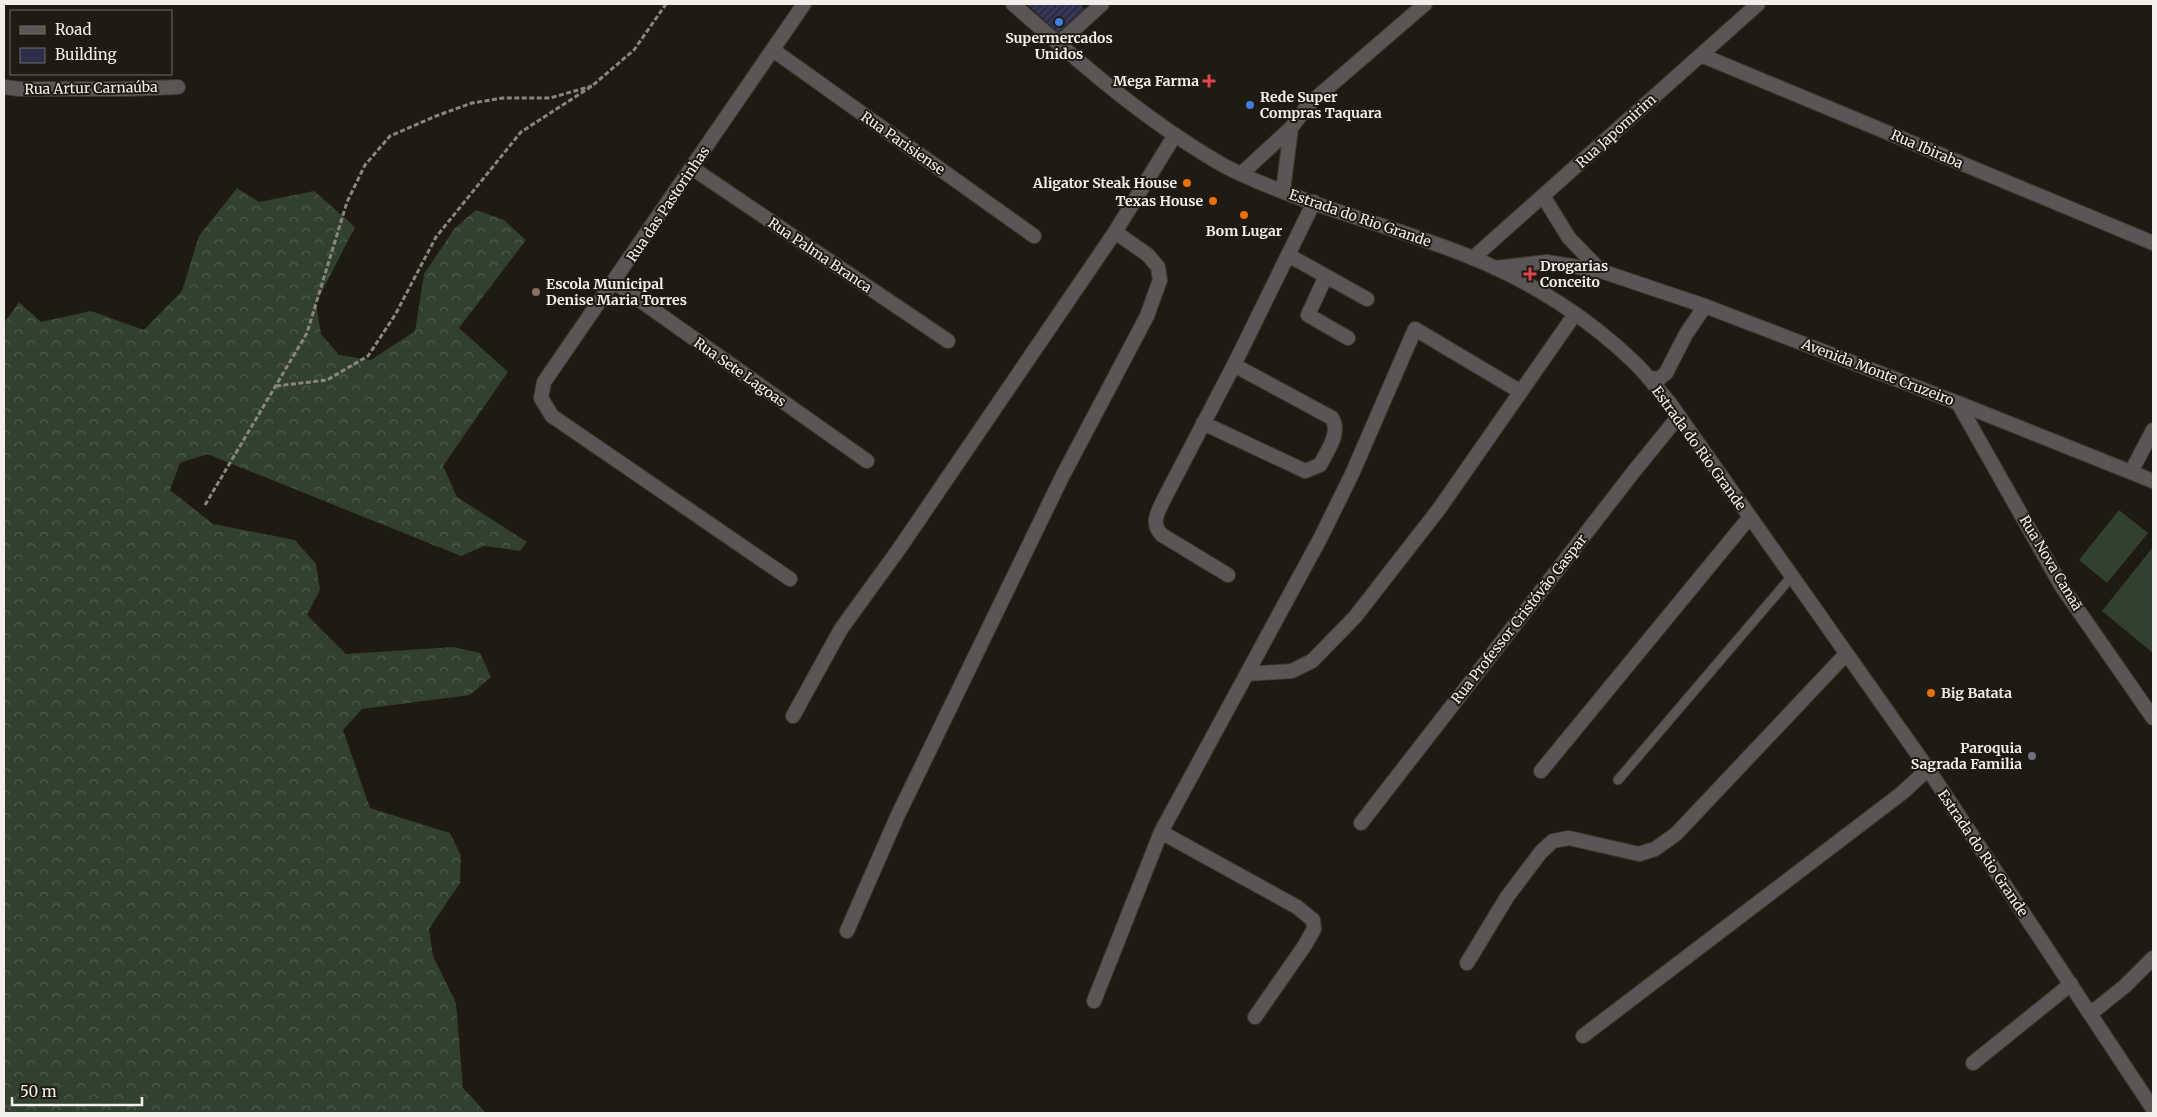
<svg xmlns="http://www.w3.org/2000/svg" width="2157" height="1117" viewBox="0 0 2157 1117" font-family="Merriweather,serif">
	<style>
		.forest { fill: url(#forest-crowns) }
		.garden { fill: #31412e }
		.building { fill: url(#building-hatch) }
		.lines { fill: none; stroke-linecap: round; stroke-linejoin: round }
		.service-casing { stroke: #3d3830; stroke-width: 11 }
		.minor-casing { stroke: #3d3830; stroke-width: 16 }
		.tertiary-casing { stroke: #3d3830; stroke-width: 16 }
		.path { stroke: #8a867f; stroke-width: 3; stroke-dasharray: 5 2.5; stroke-linecap: butt }
		.service { stroke: #5b5655; stroke-width: 9 }
		.minor { stroke: #5b5655; stroke-width: 14 }
		.tertiary { stroke: #5b5655; stroke-width: 14 }
		.shop-dot { fill: #3f7fe0; stroke: #1f1a12; stroke-width: 2 }
		.health-dot { fill: #e0444e; stroke: #1f1a12; stroke-width: 2 }
		.food-dot { fill: #e8710a; stroke: #1f1a12; stroke-width: 2 }
		.education-dot { fill: #8d6e63; stroke: #1f1a12; stroke-width: 2 }
		.worship-dot { fill: #6b7280; stroke: #1f1a12; stroke-width: 2 }
		.labels { text-anchor: middle; stroke-width: 4; stroke-linejoin: round; paint-order: stroke }
		.poi-label { font-size: 14px; font-weight: bold; fill: #f2eee9; stroke: #1f1a12; text-anchor: end }
		.street-label { font-size: 14px; fill: #f2eee9; stroke: #1f1a12 }
	</style>
	<defs>
		<pattern id="forest-crowns" width="20" height="18" patternUnits="userSpaceOnUse" patternTransform="scale(1.25)"><rect width="20" height="18" fill="#31412e"/><path d="M2 6a3 3 0 1 1 6 0M12 15a3 3 0 1 1 6 0" fill="none" stroke="#4f5d4c"/></pattern>
		<pattern id="building-hatch" width="6" height="6" patternUnits="userSpaceOnUse" patternTransform="scale(1.25)"><rect width="6" height="6" fill="#2d2e4b"/><path d="M-1 1l2-2M0 6l6-6M5 7l2-2" fill="none" stroke="#42425c"/></pattern>
	</defs>
	<rect width="100%" height="100%" fill="#1f1a12"/>
	<!-- forest -->
	<path class="forest" d="M237,188L259,202L314,191L355,227L316,303L321,334L339,355L371,360L415,331L424,274L455,228L476,210L504,220L526,240L459,328L508,372L443,466L457,497L527,542L520,551L484,546L461,556L207,454L180,463L170,490L213,524L295,540L316,564L320,590L307,615L346,654L453,647L480,653L491,677L470,695L362,709L343,730L370,808L450,833L461,856L460,883L429,929L433,956L456,1003L463,1088L486,1113H4V323L19,302L41,322L91,311L144,330L182,291L199,236Z"/>
	<!-- garden -->
	<path class="garden" d="M2119,510L2148,533L2107,583L2079,560Z
		M2153,547V653L2102,611Z"/>
	<!-- building -->
	<path class="building" d="M1027,4H1080L1085,10L1059,34Z"/>
	<g class="lines">
		<!-- service casing -->
		<g class="service-casing">
			<path id="service" d="M1618,780L1792,576"/>
		</g>
		<!-- minor casing -->
		<g class="minor-casing">
			<path id="minor" d="M1058,44L1102,4
				M773,50L1034,236
				M1701,55L2153,243
				M4,87L20,89H126L178,87
				M692,168L948,341
				M1241,174L1291,128L1309,104L1425,4
				M1283,191L1291,128
				M1288,255L1367,299
				M1473,258L1758,4
				M1326,276L1308,315L1348,338
				M614,282L867,461
				M1958,403L2062,587L2153,718
				M1203,423L1305,471L1320,465C1327,451 1341,433 1332,418L1234,365
				M2131,472L2153,430
				M1228,575L1162,535C1150,523 1158,512 1164,499L1234,365L1314,202
				M790,579L552,416L541,398L544,382L804,4
				M1247,674L1292,671L1312,661L1355,617L1439,509L1575,314
				M793,716L841,629L899,549L1115,232L1175,135
				M1541,771L1749,518
				M1361,823L1635,470L1679,416
				M1161,832L1297,907L1313,920L1314,929L1305,945L1255,1017
				M847,931L897,817L1062,477L1147,316L1160,280L1158,267L1148,255L1115,232
				M1467,963L1507,897L1541,852L1553,841L1569,838L1639,854L1655,849L1676,834L1846,654
				M1094,1001L1161,832L1321,537L1352,474L1415,329L1521,392
				M2090,1014L2125,986L2153,958
				M1583,1036L1902,793L1928,769
				M1973,1063L2071,984"/>
		</g>
		<!-- tertiary casing -->
		<g class="tertiary-casing">
			<path id="tertiary" d="M1013,4C1069,53 1125,103 1187,143C1204,154 1222,166 1241,174C1316,209 1397,227 1473,258C1532,282 1590,319 1636,364C1648,376 1658,390 1669,402L1928,769L2153,1109
				M1543,196L1569,238L1601,271
				M1495,268L1547,262L1601,271L1705,306L1958,403L2153,481
				M1649,378L1659,379L1666,373L1686,334L1705,306"/>
		</g>
		<!-- path -->
		<path class="path" d="M276,386L327,380L368,356L395,315L436,237L521,132L592,86L634,50L666,4
			M205,505L307,333L347,202L365,165L390,136L436,116L472,103L503,98H550L592,86"/>
		<!-- service -->
		<use href="#service" class="service"/>
		<!-- minor -->
		<use href="#minor" class="minor"/>
		<!-- tertiary -->
		<use href="#tertiary" class="tertiary"/>
	</g>
	<!-- markers -->
	<g class="shop-dot">
		<circle cx="1059" cy="22" r="5"/>
		<circle cx="1250" cy="105" r="5"/>
	</g>
	<g class="health-dot">
		<path d="M1206.5 73.5h5v5h5v5h-5v5h-5v-5h-5v-5h5z"/>
		<path d="M1527.5 266.5h5v5h5v5h-5v5h-5v-5h-5v-5h5z"/>
	</g>
	<g class="food-dot">
		<circle cx="1187" cy="183" r="5"/>
		<circle cx="1213" cy="201" r="5"/>
		<circle cx="1244" cy="215" r="5"/>
		<circle cx="1931" cy="693" r="5"/>
	</g>
	<circle class="education-dot" cx="536" cy="292" r="5"/>
	<circle class="worship-dot" cx="2032" cy="756" r="5"/>
	<g class="labels">
		<!-- poi labels -->
		<g class="poi-label">
			<text x="1059" y="43" text-anchor="middle">Supermercados<tspan x="1059" dy="16">Unidos</tspan></text>
			<text x="1199" y="86">Mega Farma</text>
			<text x="1260" y="102" text-anchor="start">Rede Super<tspan x="1260" dy="16">Compras Taquara</tspan></text>
			<text x="1177" y="188">Aligator Steak House</text>
			<text x="1203" y="206">Texas House</text>
			<text x="1244" y="236" text-anchor="middle">Bom Lugar</text>
			<text x="1540" y="271" text-anchor="start">Drogarias<tspan x="1540" dy="16">Conceito</tspan></text>
			<text x="546" y="289" text-anchor="start">Escola Municipal<tspan x="546" dy="16">Denise Maria Torres</tspan></text>
			<text x="1941" y="698" text-anchor="start">Big Batata</text>
			<text x="2022" y="753">Paroquia<tspan x="2022" dy="16">Sagrada Familia</tspan></text>
		</g>
		<!-- street labels -->
		<g class="street-label">
			<text transform="translate(91 88) rotate(-1)" y="5">Rua Artur Carnaúba</text>
			<text transform="translate(1616 131) rotate(-42)" y="5">Rua Japomirim</text>
			<text transform="translate(903 143) rotate(35)" y="5">Rua Parisiense</text>
			<text transform="translate(1927 149) rotate(23)" y="5">Rua Ibiraba</text>
			<text transform="translate(668 204) rotate(-56)" y="5">Rua das Pastorinhas</text>
			<text transform="translate(1360 218) rotate(19)" y="5">Estrada do Rio Grande</text>
			<text transform="translate(820 255) rotate(34)" y="5">Rua Palma Branca</text>
			<text transform="translate(740 372) rotate(35)" y="5">Rua Sete Lagoas</text>
			<text transform="translate(1878 372) rotate(21)" y="5">Avenida Monte Cruzeiro</text>
			<text transform="translate(1699 448) rotate(54)" y="5">Estrada do Rio Grande</text>
			<text transform="translate(2051 563) rotate(59)" y="5">Rua Nova Canaã</text>
			<text transform="translate(1519 619) rotate(-52)" y="5">Rua Professor Cristóvão Gaspar</text>
			<text transform="translate(1983 853) rotate(56)" y="5">Estrada do Rio Grande</text>
		</g>
	</g>
	<!-- border -->
	<rect width="2157" height="1117" fill="none" stroke="#f2eee9" stroke-width="10"/>
	<!-- legend -->
	<rect x="10" y="10" width="162" height="65" fill="#1f1a12" stroke="#736f68"/>
	<rect x="20" y="26" width="25" height="8" fill="#5b5655" stroke="#736f68"/>
	<text x="55" y="35" font-size="15" fill="#f2eee9">Road</text>
	<rect x="20" y="48" width="25" height="15" fill="#2d2e4b" stroke="#736f68"/>
	<text x="55" y="60" font-size="15" fill="#f2eee9">Building</text>
	<!-- scale -->
	<path d="M12 1097v8h130v-8" fill="none" stroke="#f2eee9" stroke-width="2.5"/>
	<text x="20" y="1097" font-size="15" fill="#f2eee9" stroke="#1f1a12" stroke-width="4" paint-order="stroke">50 m</text>
</svg>
